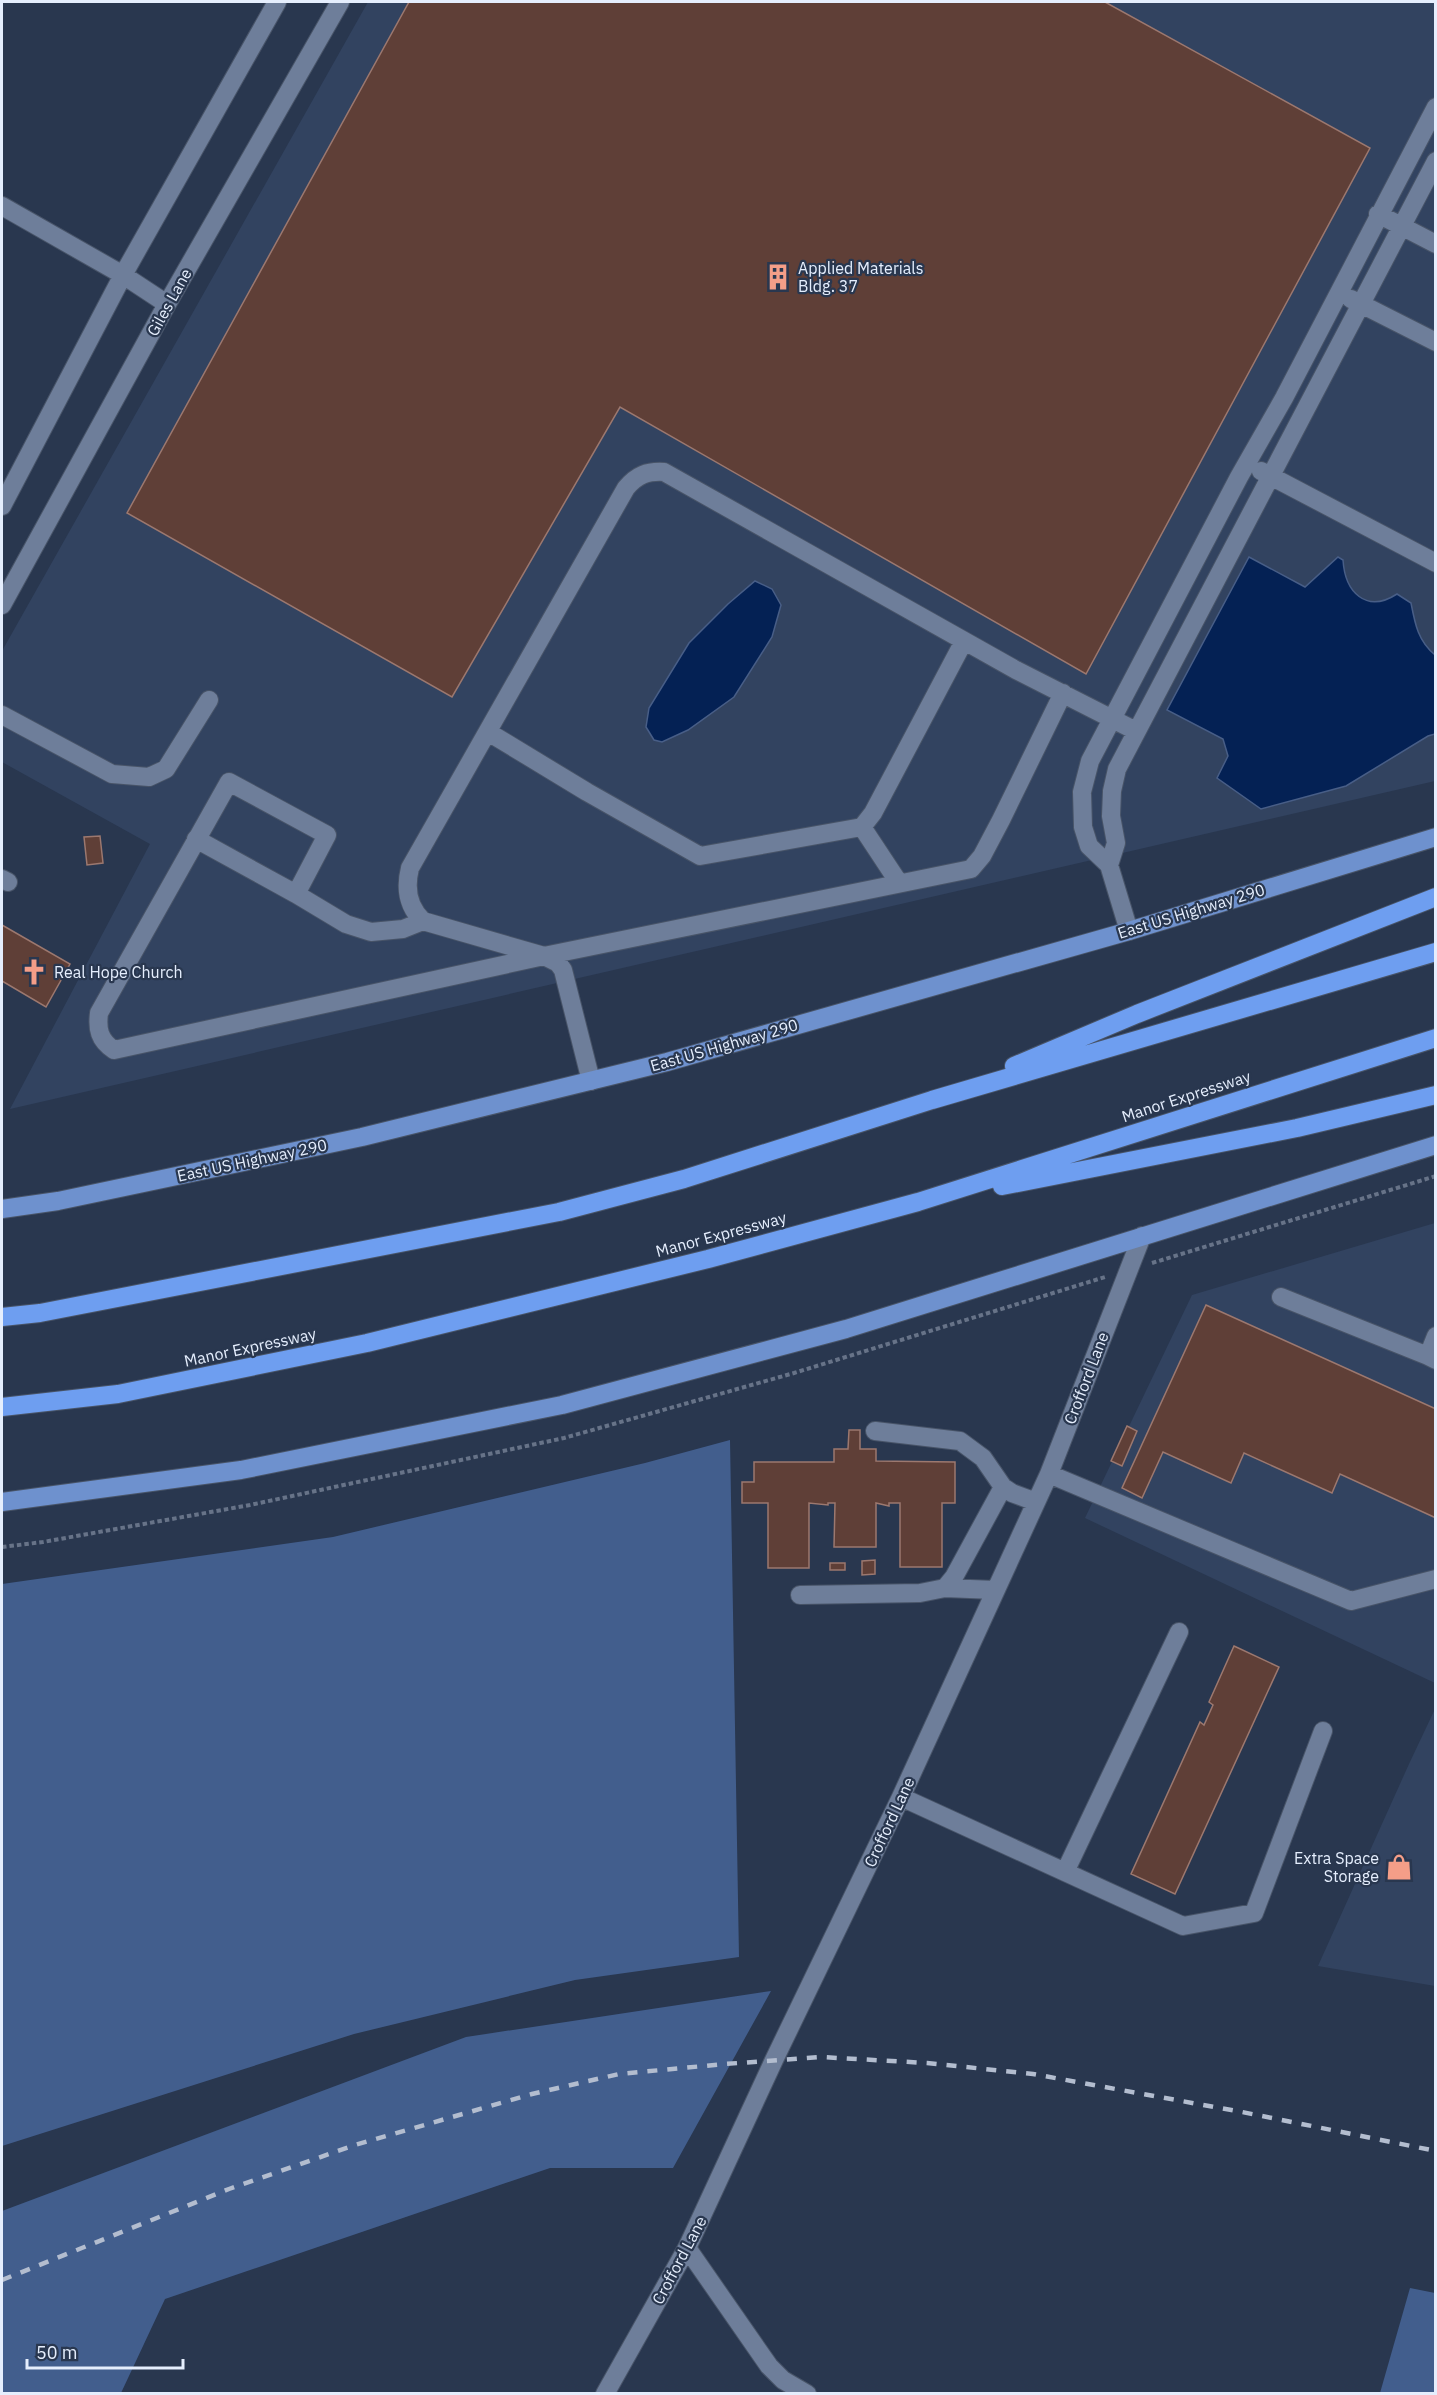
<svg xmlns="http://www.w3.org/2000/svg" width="1437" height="2395" viewBox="0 0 1437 2395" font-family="'IBM Plex Sans',sans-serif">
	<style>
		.built { fill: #324360 }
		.green { fill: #425e8d }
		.water { fill: #042154; stroke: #485e87; stroke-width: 1.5 }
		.building { fill: #5f3f37; stroke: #9c786f; stroke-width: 1.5 }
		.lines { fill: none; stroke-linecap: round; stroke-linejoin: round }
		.minor-casing { stroke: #485468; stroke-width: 20 }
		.major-casing { stroke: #485468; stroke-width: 20 }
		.highway-casing { stroke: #485468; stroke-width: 20 }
		.path { stroke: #677388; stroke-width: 4; stroke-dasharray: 4.5 3; stroke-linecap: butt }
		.minor { stroke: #6e7e9a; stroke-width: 18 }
		.major { stroke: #6e91ce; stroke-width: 18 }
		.highway { stroke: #6e9ef0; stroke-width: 18 }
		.rail { stroke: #b3bdcf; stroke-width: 4.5; stroke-dasharray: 10 10; stroke-linecap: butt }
		.labels { text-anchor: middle; stroke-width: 4.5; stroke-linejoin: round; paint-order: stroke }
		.poi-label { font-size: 16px; fill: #e5eefd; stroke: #29374f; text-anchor: start }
		.street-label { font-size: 16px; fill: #e5eefd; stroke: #29374f }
	</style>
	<rect width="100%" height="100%" fill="#29374f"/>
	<!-- built -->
	<path class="built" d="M368,2H1435V781L10,1109L150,844L2,762V651Z
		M1435,1223V1683L1085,1518L1192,1295Z
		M1435,1709V1986L1318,1966L1409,1764Z"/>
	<!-- green -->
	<path class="green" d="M730,1440L739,1957L575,1980L354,2034L2,2146V1584L333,1537L645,1463Z
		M771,1991L673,2168H550L165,2299L121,2393H2V2211L466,2037Z
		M1410,2288L1435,2293V2393H1380Z"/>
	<!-- water -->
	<path class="water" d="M1249,557L1305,587L1338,557L1343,560C1345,592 1366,614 1397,594L1411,603C1415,624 1418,641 1435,655V734L1428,736L1346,786L1261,809L1217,778L1228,756L1223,739L1167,710Z
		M755,581L772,589L781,605L772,637L734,697L688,730L662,742L654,740L646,727L649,708L689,643L728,604Z"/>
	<!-- building -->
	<path class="building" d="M409,2H1105L1370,148L1086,674L620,407L452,697L127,513Z
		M100,836L103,863L87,865L84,837Z
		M2,925L70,964L46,1007L2,981Z
		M1206,1305L1436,1409V1518L1340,1474L1332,1493L1244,1453L1231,1483L1163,1452L1142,1498L1122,1488Z
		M1127,1426L1137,1431L1122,1466L1111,1461Z
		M849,1430H860V1449H876V1461L955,1462V1503H942V1567H900V1503H889V1506L876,1503V1547H834L835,1503H828V1505L809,1503V1568H768V1503H742V1482H754V1462H834V1449H848Z
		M875,1560V1574L862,1575V1561Z
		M830,1563H845V1570H830Z
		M1234,1646L1279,1667L1175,1894L1131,1874L1200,1722L1204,1725L1213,1705L1209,1702Z"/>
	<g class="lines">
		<!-- minor casing -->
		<g class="minor-casing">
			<path id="minor" d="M2,206L123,275L167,304
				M1378,214L1436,244
				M1351,299L1436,342
				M1261,471L1436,563
				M2,506L123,275L277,2
				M2,605L167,304L340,2
				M2,715L112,774L149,777L166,769L209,700
				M488,732L587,792L700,856L862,827L873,813L964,641
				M862,827L899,883
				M196,839L296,894L346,924L371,932L403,929L423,921
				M1109,865L1116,843L1111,816L1112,791L1117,769L1436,161
				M2,879L8,882
				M296,894L327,835L229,782L99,1013C97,1029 99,1040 114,1050L544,956L971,869L982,856L1001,820L1063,693
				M1129,931L1109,865L1089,846L1083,827L1082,792L1090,761L1239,477L1284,398L1436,107
				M591,1081L563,970L558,963L544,956L423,921C408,907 405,888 410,868L626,488C637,475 647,471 664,472L1016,670L1136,731
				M1281,1297L1428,1356
				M1436,1336L1428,1356L1436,1360
				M875,1431L960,1441L983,1458L1003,1487L1012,1493L1036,1502
				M1049,1474L1351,1601L1436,1579
				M945,1588L995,1590
				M800,1595L920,1593L945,1588L954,1577L1003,1487
				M901,1797L1183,1926L1254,1913L1323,1731
				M1065,1872L1179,1632
				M687,2248L769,2366L783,2380L807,2394
				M605,2394L687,2248L774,2060L901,1797L1049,1474L1142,1236"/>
		</g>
		<!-- major casing -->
		<g class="major-casing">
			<path id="major" d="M2,1209L58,1201L362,1137L667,1062L1129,931L1436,837
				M2,1502L241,1470L562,1405L846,1329L1436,1145"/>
		</g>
		<!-- highway casing -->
		<g class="highway-casing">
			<path id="highway" d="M1014,1066L1137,1014L1436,897
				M1002,1186L1297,1128L1436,1095
				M2,1317L40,1313L559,1212L684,1179L932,1100L1436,952
				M2,1407L118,1394L367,1343L708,1259L918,1202L1436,1038"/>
		</g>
		<!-- path -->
		<path class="path" d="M1152,1263L1436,1176
			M2,1547L43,1542L250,1505L564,1438L794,1373L1105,1277"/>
		<!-- minor -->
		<use href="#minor" class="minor"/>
		<!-- major -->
		<use href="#major" class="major"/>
		<!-- highway -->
		<use href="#highway" class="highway"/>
		<!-- rail -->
		<path class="rail" d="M2,2280L229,2189L355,2145L532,2094L619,2074L725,2064L821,2057L927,2063L1033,2074L1242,2112L1436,2151"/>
	</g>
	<!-- icons -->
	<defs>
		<g id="building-bare" transform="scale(2.07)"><path d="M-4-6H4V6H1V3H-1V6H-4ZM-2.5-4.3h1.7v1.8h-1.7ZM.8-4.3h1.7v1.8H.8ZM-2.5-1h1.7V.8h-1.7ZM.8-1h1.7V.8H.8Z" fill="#f49e88" stroke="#29374f" stroke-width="2.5" paint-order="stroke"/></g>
		<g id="church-bare" transform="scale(2.07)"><path d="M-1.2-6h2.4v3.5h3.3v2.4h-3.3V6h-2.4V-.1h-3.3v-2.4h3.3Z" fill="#f49e88" stroke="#29374f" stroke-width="2.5" paint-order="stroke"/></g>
		<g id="shop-bare" transform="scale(2.07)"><path d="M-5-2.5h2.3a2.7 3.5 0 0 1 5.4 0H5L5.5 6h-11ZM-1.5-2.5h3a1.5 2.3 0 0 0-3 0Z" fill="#f49e88" stroke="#29374f" stroke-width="2.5" paint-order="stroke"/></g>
	</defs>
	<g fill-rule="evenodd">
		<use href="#building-bare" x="778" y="277"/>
		<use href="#church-bare" x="34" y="972"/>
		<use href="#shop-bare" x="1399" y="1867"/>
	</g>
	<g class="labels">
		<!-- poi labels -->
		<g class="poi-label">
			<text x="798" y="274">Applied Materials<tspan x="798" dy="18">Bldg. 37</tspan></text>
			<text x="54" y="978">Real Hope Church</text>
			<text x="1379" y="1864" text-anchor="end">Extra Space<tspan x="1379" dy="18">Storage</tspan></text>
		</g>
		<!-- street labels -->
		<g class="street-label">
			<text transform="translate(169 302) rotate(-61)" y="6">Giles Lane</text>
			<text transform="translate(1191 911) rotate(-17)" y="6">East US Highway 290</text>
			<text transform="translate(724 1045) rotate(-16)" y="6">East US Highway 290</text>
			<text transform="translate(1186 1096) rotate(-18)" y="6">Manor Expressway</text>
			<text transform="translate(252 1160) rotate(-12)" y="6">East US Highway 290</text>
			<text transform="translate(721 1234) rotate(-15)" y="6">Manor Expressway</text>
			<text transform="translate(250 1347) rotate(-12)" y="6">Manor Expressway</text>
			<text transform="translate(1086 1378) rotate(-69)" y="6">Crofford Lane</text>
			<text transform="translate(889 1822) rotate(-65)" y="6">Crofford Lane</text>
			<text transform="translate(679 2260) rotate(-62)" y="6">Crofford Lane</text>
		</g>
	</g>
	<!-- border -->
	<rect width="1437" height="2395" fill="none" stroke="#e5eefd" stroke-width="6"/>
	<!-- scale -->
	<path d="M27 2359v9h156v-9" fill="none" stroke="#e5eefd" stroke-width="3"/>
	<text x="36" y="2359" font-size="18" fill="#e5eefd" stroke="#29374f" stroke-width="4.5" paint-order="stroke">50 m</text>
</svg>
